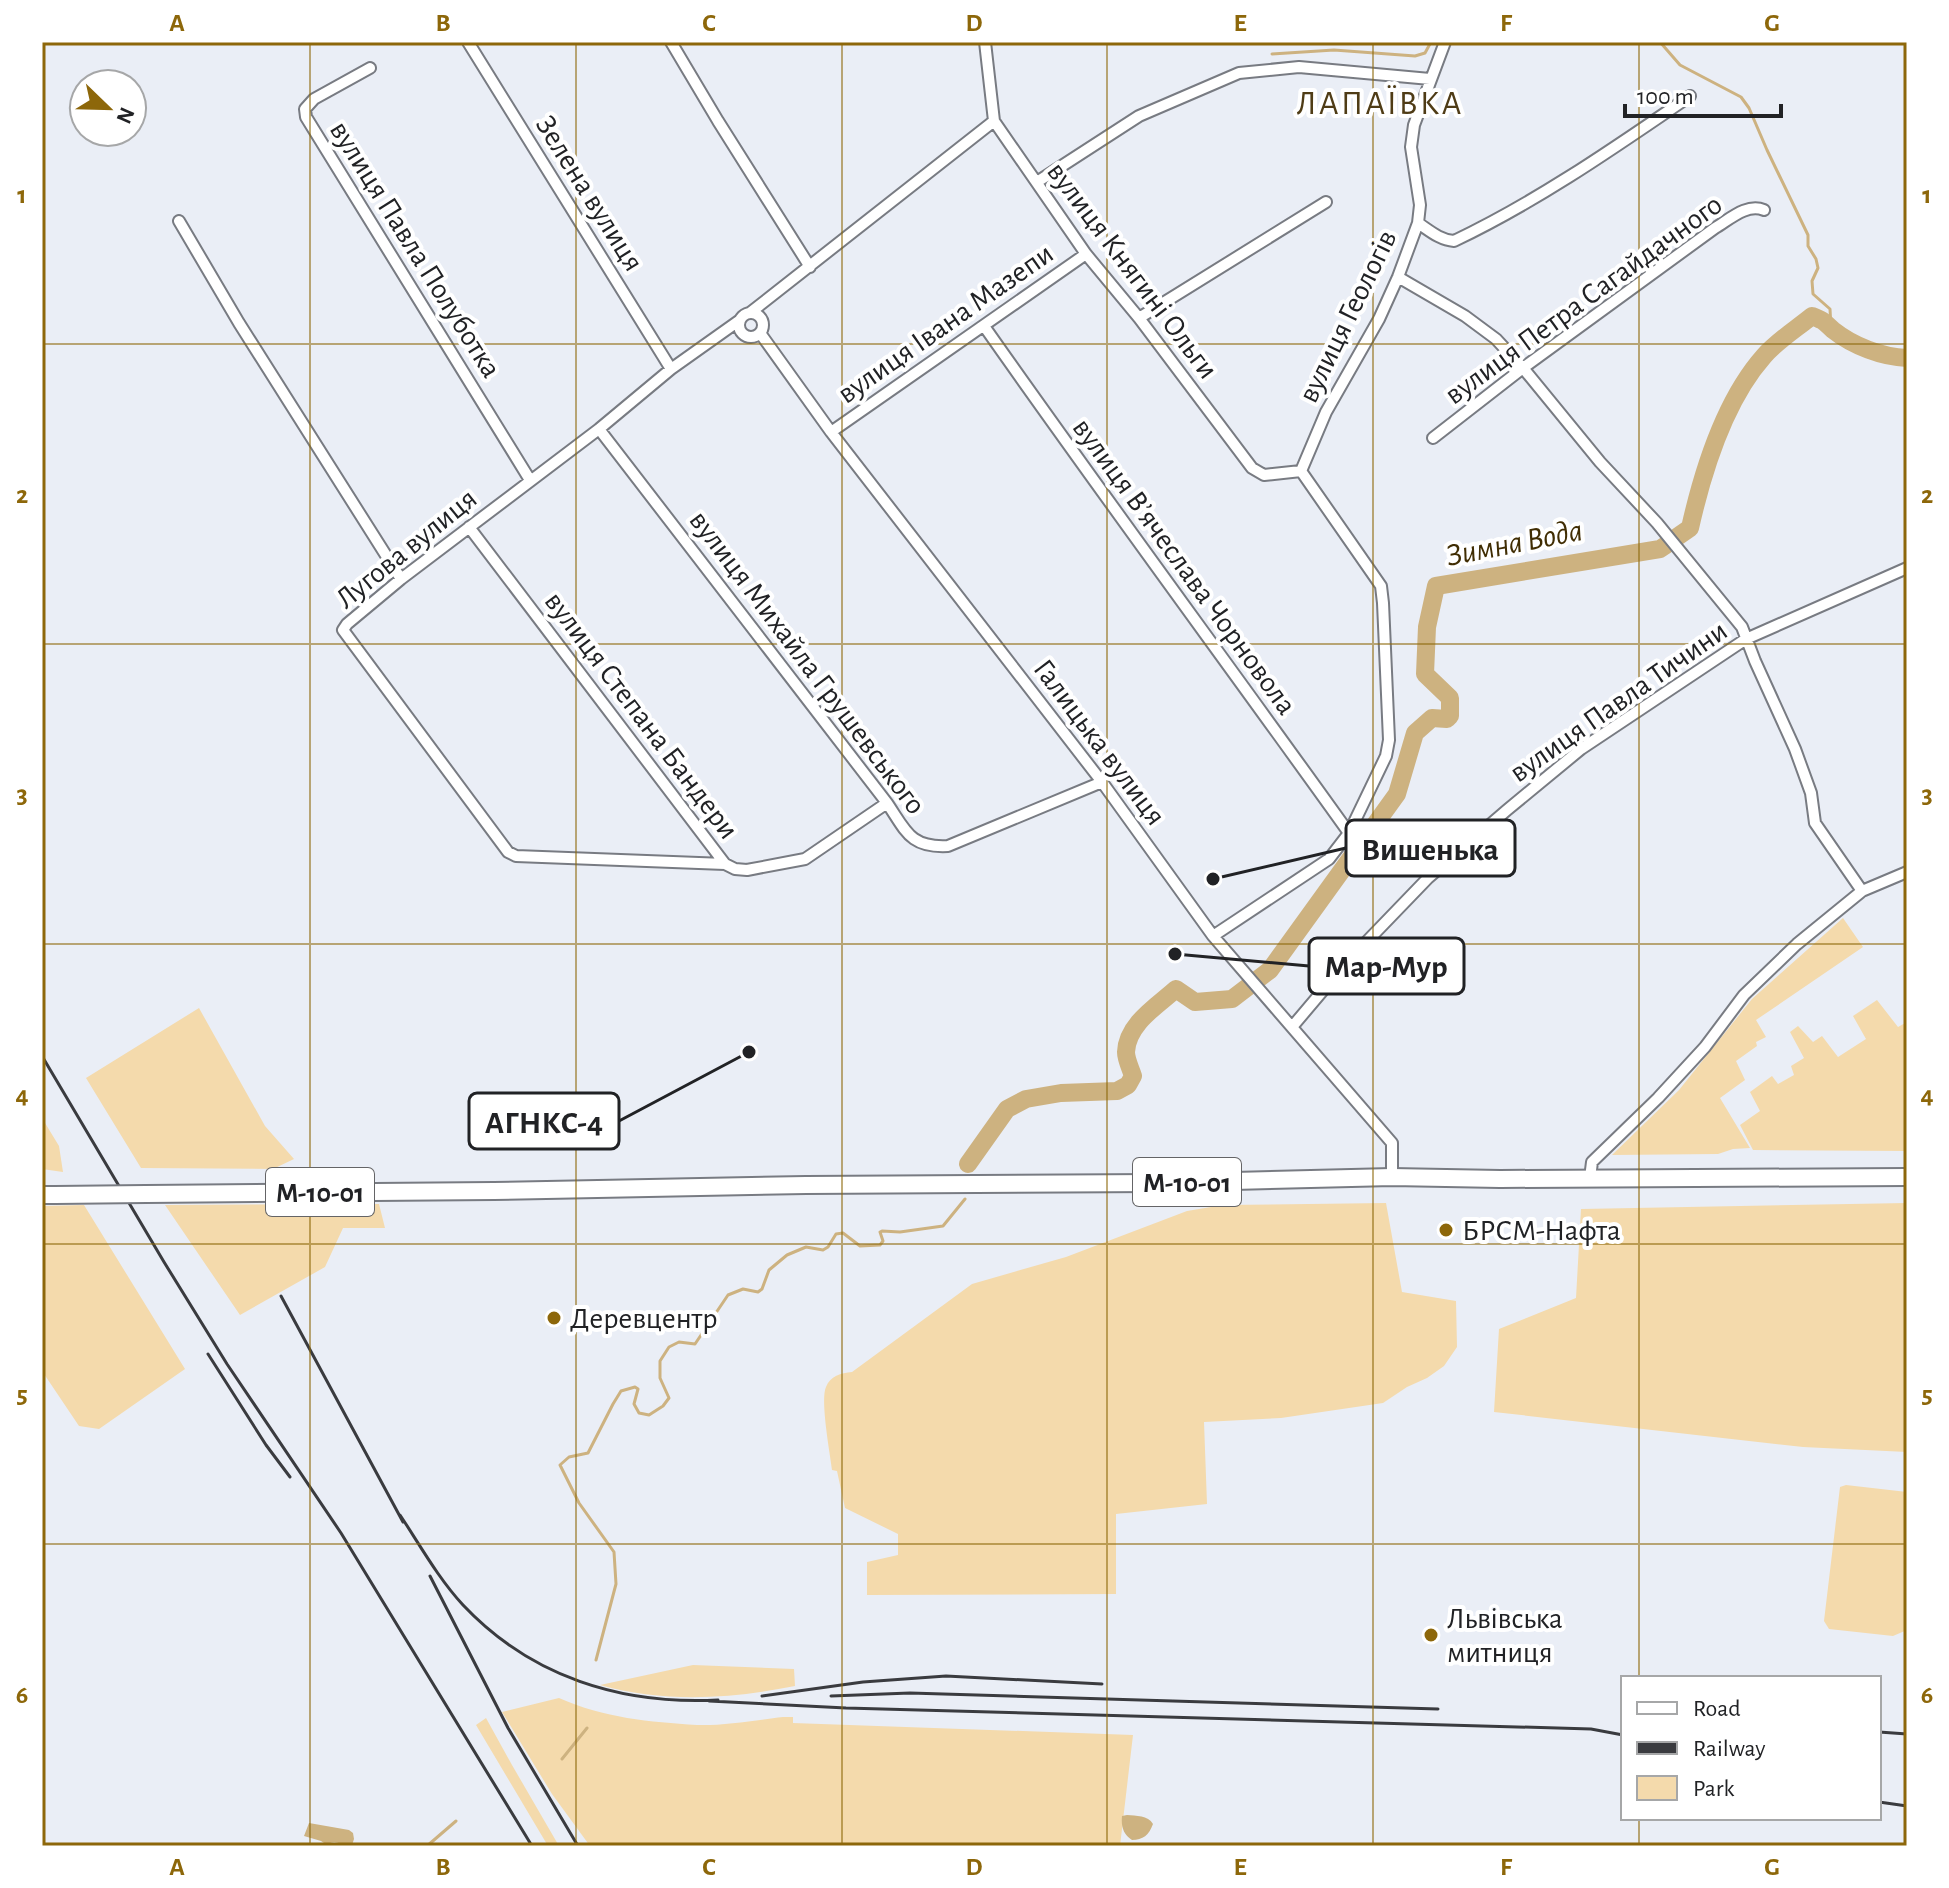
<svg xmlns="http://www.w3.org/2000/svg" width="1949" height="1888" viewBox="0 0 1949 1888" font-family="'Alegreya Sans',sans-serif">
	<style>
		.green { fill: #f4daac }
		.water { fill: #cdb280 }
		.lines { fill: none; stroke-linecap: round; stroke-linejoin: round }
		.stream { stroke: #cdb280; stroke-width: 3 }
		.river { stroke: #cdb280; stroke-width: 18 }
		.minor-casing { stroke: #787b82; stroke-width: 14 }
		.trunk-casing { stroke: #787b82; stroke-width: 20 }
		.minor { stroke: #fff; stroke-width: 10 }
		.trunk { stroke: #fff; stroke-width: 16 }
		.rail { stroke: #3a3b3f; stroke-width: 3 }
		.trunk-bridge-casing { stroke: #787b82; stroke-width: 20; stroke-linecap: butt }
		.trunk-bridge { stroke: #fff; stroke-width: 16 }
		.grid { fill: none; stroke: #8d670a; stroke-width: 2; stroke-opacity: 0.55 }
		.poi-dot { fill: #8d670a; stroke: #fff; stroke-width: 3 }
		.labels { text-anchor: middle; stroke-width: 8; stroke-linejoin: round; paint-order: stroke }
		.shield { fill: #fff; stroke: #646466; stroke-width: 2 }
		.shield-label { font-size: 28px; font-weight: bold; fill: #212225 }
		.street-label { font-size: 30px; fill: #212225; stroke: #fff }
		.poi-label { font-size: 30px; fill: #212225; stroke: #fff; text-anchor: start }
		.water-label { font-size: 32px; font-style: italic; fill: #402d03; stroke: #fff }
		.quarter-label { font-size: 34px; letter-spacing: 2px; fill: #4f3c16; stroke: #fff }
		.leader { fill: none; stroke: #212225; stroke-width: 3 }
		.callout-dot { fill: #212225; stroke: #fff; stroke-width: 3 }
		.callout { fill: #fff; stroke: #212225; stroke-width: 3 }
		.callout-label { font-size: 32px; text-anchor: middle; font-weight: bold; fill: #212225 }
		.neatline { fill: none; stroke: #8d670a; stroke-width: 3 }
		.grid-label { font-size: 26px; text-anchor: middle; font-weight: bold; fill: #8d670a }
	</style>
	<rect width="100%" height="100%" fill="#eaeef6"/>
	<!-- green -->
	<path class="green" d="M1843,918L1863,947L1756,1020L1766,1037L1756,1042L1757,1046L1736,1061L1745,1080L1720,1098L1750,1148L1733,1149L1718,1154L1612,1155L1679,1090L1752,999Z
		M1877,1000L1898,1027L1907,1022V1151L1753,1150L1740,1125L1760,1111L1750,1092L1772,1076L1778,1084L1794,1075L1791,1066L1804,1058L1790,1032L1798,1026L1813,1042L1822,1036L1838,1057L1866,1039L1853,1016Z
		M199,1008L265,1126L294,1159L273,1169L141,1168L86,1078Z
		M42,1118L59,1146L63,1172L42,1169Z
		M1386,1203L1402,1292L1456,1301L1457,1347L1444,1366L1427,1378L1407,1387L1383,1403L1281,1418L1204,1422L1207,1504L1116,1514V1594L867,1595V1562L898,1555V1534L845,1508L837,1471L832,1470C830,1453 820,1400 826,1387C830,1376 841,1373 852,1372L972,1284L1066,1257L1187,1211L1223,1205Z
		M1907,1203V1452L1803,1447L1494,1412L1499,1329L1576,1298L1581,1209Z
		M379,1204L385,1228H343L325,1267L240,1315L165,1205Z
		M84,1205L185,1369L99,1429L79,1426L42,1371V1206Z
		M1846,1485L1907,1492V1630L1893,1636L1829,1629L1824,1621L1840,1487Z
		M693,1665L794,1669L795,1686C731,1699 663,1703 600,1685Z
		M559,1698C604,1718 650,1722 697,1725C722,1726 758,1720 783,1717H793V1723L1133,1735L1120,1846H590L552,1794L502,1712Z
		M486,1718L512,1765L559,1846H548L476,1725Z"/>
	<!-- water -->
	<path class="water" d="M1127,1815C1136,1816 1148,1815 1153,1824C1149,1835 1143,1840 1132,1840C1123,1834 1121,1826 1122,1816Z
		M309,1823L349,1830L353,1833L354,1839L352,1845C342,1847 336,1838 327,1845L321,1841L304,1836Z"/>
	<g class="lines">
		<!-- stream -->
		<path class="stream" d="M1660,42L1680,65L1741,97L1749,108L1767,150L1808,235V246L1816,259L1818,268L1812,281L1813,294L1830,309L1831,328
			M1272,54L1334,50L1415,56L1425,53L1431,42
			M596,1660L616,1584L614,1552L579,1503L560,1465L569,1457L588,1453L613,1404L621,1391L635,1387L638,1389L634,1404L639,1413L649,1415L663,1406L669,1398L660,1378V1361L669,1347L679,1342L695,1344L728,1295L743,1289L758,1292L762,1289L769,1270L787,1255L806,1247L823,1250L828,1247L836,1234L843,1233L860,1246L880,1245L883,1241L880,1232L882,1231L900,1232L943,1226L965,1199
			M562,1759L587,1728
			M427,1846L456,1821"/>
		<!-- river -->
		<path class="river" d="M1677,537L1690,528C1703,470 1724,401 1764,356C1777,341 1796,329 1812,316C1825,321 1824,322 1833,330C1853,346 1882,357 1907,358
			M968,1164L1007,1109L1026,1099L1061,1093L1117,1091L1128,1085L1133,1076C1131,1069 1126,1060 1126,1052C1127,1024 1157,1006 1176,989L1195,1002L1232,999L1270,970L1397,794L1415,733L1432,718L1447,719L1450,716V698L1425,674L1427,627L1436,586L1660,549L1666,545"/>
		<!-- minor casing -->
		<g class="minor-casing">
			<path id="minor" d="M468,42L671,369
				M671,42L718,121L810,267
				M985,42L994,121L1086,254L1139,318L1252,468L1264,475L1301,471
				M370,68L314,99L305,109L306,117L530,480
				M1037,182L1139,116L1239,73L1299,67L1430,79
				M179,221L239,323L401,579
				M1418,223C1430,231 1440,240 1454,241C1538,201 1614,148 1690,96
				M1398,277L1465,316L1496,339L1523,368L1600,462L1657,523L1742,627L1755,661L1795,749L1811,793L1815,823L1862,891
				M751,312L994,121
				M739 325a12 12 0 1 1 24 0a12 12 0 1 1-24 0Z
				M1139,318L1326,202
				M984,326C1104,497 1228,664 1349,833
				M760,333L831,432L1102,782L1213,936L1392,1143V1177
				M599,429L887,803C906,831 910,848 948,846L1102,782
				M831,432L1086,254
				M1433,438L1523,368L1715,228C1730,219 1747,203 1764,210
				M1301,471L1326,412L1379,319L1398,277L1418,223L1420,205L1411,147L1414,125L1445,42
				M469,527L725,864L735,869L747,870L805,859L887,803
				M725,864L516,856L508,852L343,630L347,624L401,579L599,429L671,369L740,320
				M1213,936L1329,859L1349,833L1386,756L1389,740L1383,603L1381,586L1301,471
				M1292,1027L1347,962L1428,878L1507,810L1581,749L1746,639L1907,568
				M1590,1178L1592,1162L1658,1098L1705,1047L1744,995L1797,944L1862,891L1907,872"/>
		</g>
		<!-- trunk casing -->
		<g class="trunk-casing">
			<path id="trunk" d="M146,1194L494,1191L806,1185L1156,1183L1392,1177L1500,1179L1907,1177
				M42,1195H55"/>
		</g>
		<!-- minor -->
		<use href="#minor" class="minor"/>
		<!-- trunk -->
		<use href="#trunk" class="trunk"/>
		<!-- rail -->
		<path class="rail" d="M42,1056L164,1262L227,1364L341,1533L532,1846
			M281,1296L403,1522
			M208,1354L266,1445L290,1477
			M400,1515C420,1545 438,1578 463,1605C531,1677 621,1705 718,1700
			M430,1576L508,1728L578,1846
			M762,1696L863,1682L946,1676L1102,1684
			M831,1696L910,1693L1438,1709
			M709,1701L846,1708L1591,1729L1623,1735
			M1879,1732L1907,1734
			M1879,1802L1907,1806"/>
		<!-- trunk-bridge casing -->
		<g class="trunk-bridge-casing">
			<path id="trunk-bridge" d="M55,1195L146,1194"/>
		</g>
		<!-- trunk-bridge -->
		<use href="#trunk-bridge" class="trunk-bridge"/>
	</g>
	<!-- grid -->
	<path class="grid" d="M310,42V1846M576,42V1846M842,42V1846M1107,42V1846M1373,42V1846M1639,42V1678M42,344H1907M42,644H1907M42,944H1907M42,1244H1907M42,1544H1907M1639,1818V1846"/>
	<!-- markers -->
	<g class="poi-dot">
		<circle cx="1446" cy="1230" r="8"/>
		<circle cx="554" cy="1318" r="8"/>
		<circle cx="1431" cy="1635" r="8"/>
	</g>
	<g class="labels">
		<!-- shield labels -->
		<g class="shield">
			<rect x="1133" y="1158" width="108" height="48" rx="6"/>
			<rect x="266" y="1168" width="108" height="48" rx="6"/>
		</g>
		<g class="shield-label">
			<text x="1187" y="1192">М-10-01</text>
			<text x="320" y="1202">М-10-01</text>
		</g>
		<!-- street labels -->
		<g class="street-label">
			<text transform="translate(590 193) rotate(58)" y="10">Зелена вулиця</text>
			<text transform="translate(416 249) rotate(58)" y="10">вулиця Павла Полуботка</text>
			<text transform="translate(1133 270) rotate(53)" y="10">вулиця Княгині Ольги</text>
			<text transform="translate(1583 299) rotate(-36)" y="10">вулиця Петра Сагайдачного</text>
			<text transform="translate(1347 316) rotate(-64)" y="10">вулиця Геологів</text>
			<text transform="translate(945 323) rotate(-35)" y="10">вулиця Івана Мазепи</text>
			<text transform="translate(406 548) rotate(-39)" y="10">Лугова вулиця</text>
			<text transform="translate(1185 566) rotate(54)" y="10">вулиця Вʼячеслава Чорновола</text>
			<text transform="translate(808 662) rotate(53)" y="10">вулиця Михайла Грушевського</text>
			<text transform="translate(1618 701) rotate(-35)" y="10">вулиця Павла Тичини</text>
			<text transform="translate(642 715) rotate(53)" y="10">вулиця Степана Бандери</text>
			<text transform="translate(1100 742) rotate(53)" y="10">Галицька вулиця</text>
		</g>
		<!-- poi labels -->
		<g class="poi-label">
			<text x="1462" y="1240">БРСМ-Нафта</text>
			<text x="570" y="1328">Деревцентр</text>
			<text x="1447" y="1628">Львівська<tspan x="1447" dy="34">митниця</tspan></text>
		</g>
		<!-- water labels -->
		<g class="water-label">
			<text transform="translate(1514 542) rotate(-11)" y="11">Зимна Вода</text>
		</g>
		<!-- quarter labels -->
		<g class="quarter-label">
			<text x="1380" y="114">ЛАПАЇВКА</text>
		</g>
	</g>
	<!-- callouts -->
	<path class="leader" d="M1213 879L1346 848M1175 954L1309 966M749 1052L619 1121"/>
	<g class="callout-dot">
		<circle cx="1213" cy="879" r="8"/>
		<circle cx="1175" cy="954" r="8"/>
		<circle cx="749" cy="1052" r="8"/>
	</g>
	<g class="callout">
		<rect x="1346" y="820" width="169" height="56" rx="8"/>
		<rect x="1309" y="938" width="155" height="56" rx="8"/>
		<rect x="469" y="1093" width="150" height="56" rx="8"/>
	</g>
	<g class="callout-label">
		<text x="1430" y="860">Вишенька</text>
		<text x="1386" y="977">Мар-Мур</text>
		<text x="544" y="1133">АГНКС-4</text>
	</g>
	<!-- border -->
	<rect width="1949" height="1888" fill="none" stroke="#ffffff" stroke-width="88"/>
	<!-- legend -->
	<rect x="1621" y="1676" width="260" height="144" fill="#ffffff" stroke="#a6a7a8" stroke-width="2"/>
	<rect x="1637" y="1702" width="40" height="12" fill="#ffffff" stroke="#a6a7a8" stroke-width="2"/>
	<text x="1693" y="1716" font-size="24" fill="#212225">Road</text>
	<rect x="1637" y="1742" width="40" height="12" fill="#3a3b3f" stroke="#a6a7a8" stroke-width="2"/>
	<text x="1693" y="1756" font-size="24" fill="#212225">Railway</text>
	<rect x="1637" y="1776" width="40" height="24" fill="#f4daac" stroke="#a6a7a8" stroke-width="2"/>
	<text x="1693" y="1796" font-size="24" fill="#212225">Park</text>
	<!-- north arrow -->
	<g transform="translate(108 108) rotate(113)"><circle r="38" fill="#ffffff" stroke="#a6a7a8" stroke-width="2"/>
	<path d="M0-6L14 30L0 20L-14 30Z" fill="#8d670a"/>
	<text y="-12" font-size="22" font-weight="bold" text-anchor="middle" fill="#212225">N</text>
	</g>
	<!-- scale -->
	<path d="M1625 104v12h156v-12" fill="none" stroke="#212225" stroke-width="4"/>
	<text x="1637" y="104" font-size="24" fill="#212225" stroke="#ffffff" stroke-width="6" paint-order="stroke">100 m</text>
	<rect x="44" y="44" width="1861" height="1800" class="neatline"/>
	<g class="grid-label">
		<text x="177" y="31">A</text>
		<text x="443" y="31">B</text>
		<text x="709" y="31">C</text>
		<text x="974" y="31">D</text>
		<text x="1240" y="31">E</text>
		<text x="1506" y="31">F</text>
		<text x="1772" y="31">G</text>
		<text x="22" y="203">1</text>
		<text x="1927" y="203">1</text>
		<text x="22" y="503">2</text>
		<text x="1927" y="503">2</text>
		<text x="22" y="803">3</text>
		<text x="1927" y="803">3</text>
		<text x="22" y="1103">4</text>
		<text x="1927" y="1103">4</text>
		<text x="22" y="1403">5</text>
		<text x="1927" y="1403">5</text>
		<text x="22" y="1703">6</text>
		<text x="1927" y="1703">6</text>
		<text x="177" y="1875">A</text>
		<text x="443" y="1875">B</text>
		<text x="709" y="1875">C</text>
		<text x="974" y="1875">D</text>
		<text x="1240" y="1875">E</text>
		<text x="1506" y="1875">F</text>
		<text x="1772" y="1875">G</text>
	</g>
</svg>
